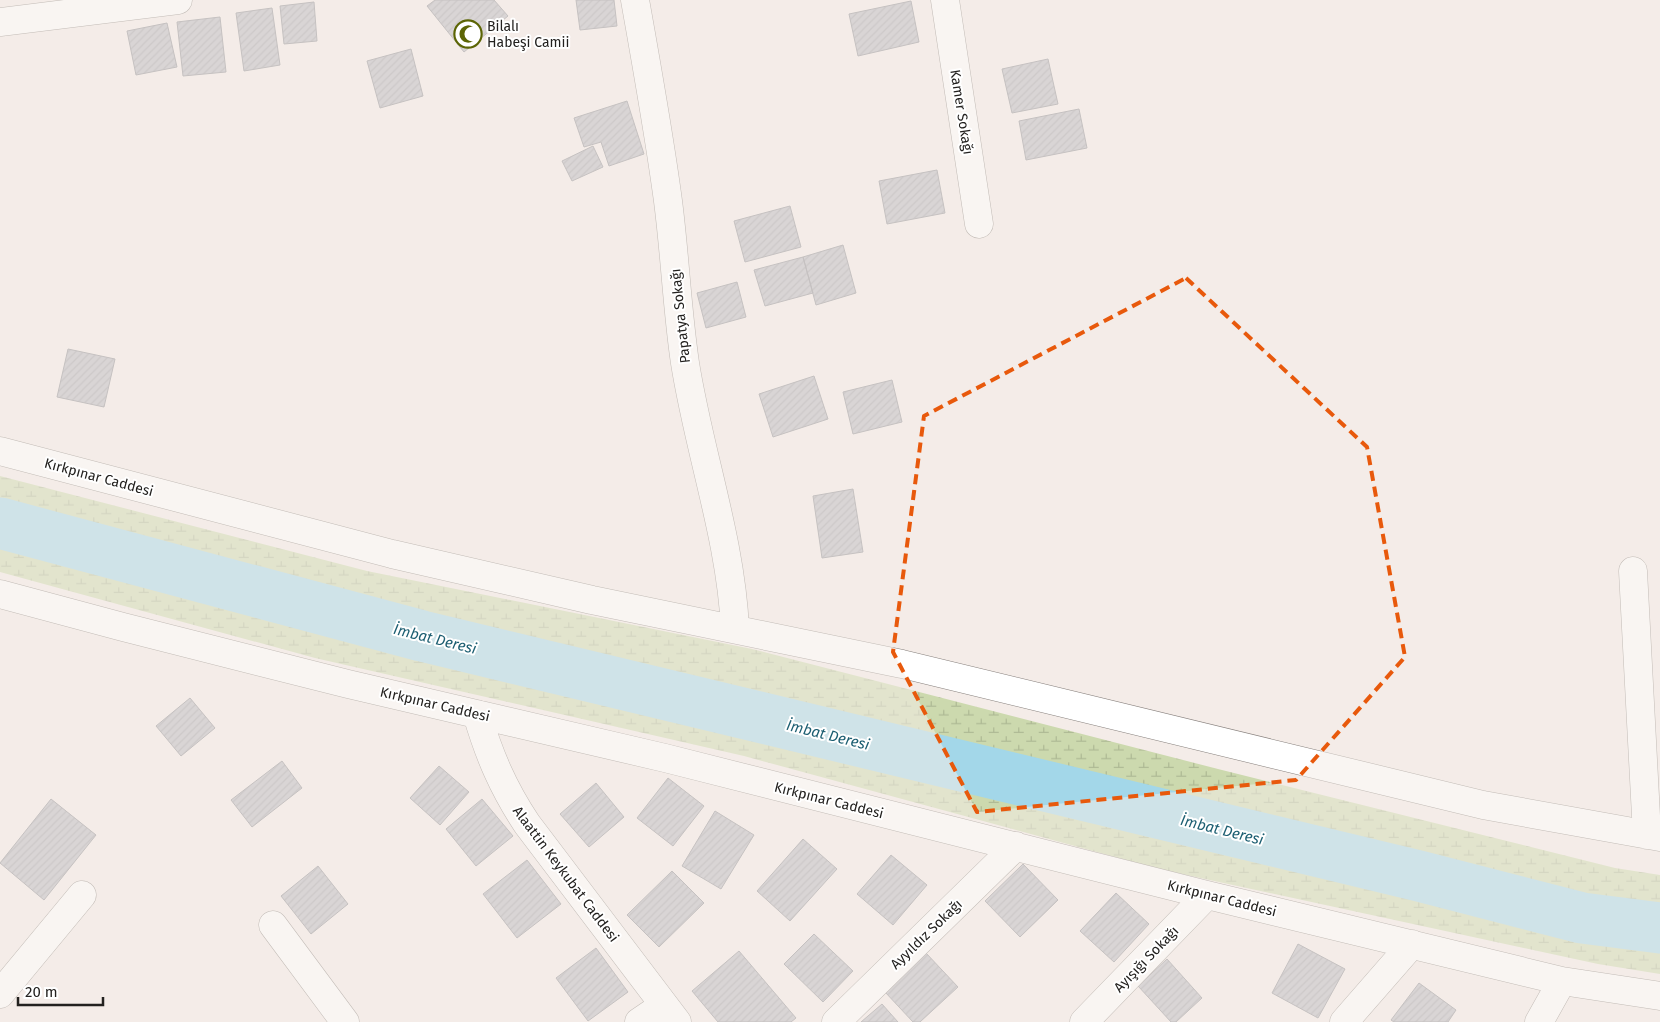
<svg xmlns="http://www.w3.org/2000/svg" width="1660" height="1022" viewBox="0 0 1660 1022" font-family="'Fira Sans',sans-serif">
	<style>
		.wetland { fill: url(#wetland-marsh) }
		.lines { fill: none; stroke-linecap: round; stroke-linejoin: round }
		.river { stroke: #a3d7e9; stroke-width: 51 }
		.building { fill: url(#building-hatch); stroke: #8d8d93 }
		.minor-casing { stroke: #87807d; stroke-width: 29 }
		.minor { stroke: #fff; stroke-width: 28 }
		.marked { fill: none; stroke: #e8590c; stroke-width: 4; stroke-dasharray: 10 6; stroke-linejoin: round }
		.labels { text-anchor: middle; stroke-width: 4; stroke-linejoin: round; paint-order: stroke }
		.poi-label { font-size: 14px; fill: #23211f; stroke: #fff; text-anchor: start }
		.street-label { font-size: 14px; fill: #23211f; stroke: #fff }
		.water-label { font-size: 15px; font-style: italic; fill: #1d5f72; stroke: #fff }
	</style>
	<defs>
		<pattern id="wetland-marsh" width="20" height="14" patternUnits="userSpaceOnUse" patternTransform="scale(1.25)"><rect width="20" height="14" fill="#ccd9ae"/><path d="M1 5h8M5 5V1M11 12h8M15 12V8" fill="none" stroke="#afba95"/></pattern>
		<pattern id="building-hatch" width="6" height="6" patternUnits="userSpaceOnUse" patternTransform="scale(1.25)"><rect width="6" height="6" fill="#b8b8bf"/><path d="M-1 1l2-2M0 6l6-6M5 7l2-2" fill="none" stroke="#9e9ea4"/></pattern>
	</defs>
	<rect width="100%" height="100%" fill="#f4ece8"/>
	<!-- wetland -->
	<path class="wetland" d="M0,476L367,571L752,649L1218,769L1615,868L1660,875V974L1598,964L1159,869L744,756L315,658L0,572Z"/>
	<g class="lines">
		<!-- river -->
		<path class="river" d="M0,523L422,636L1419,876L1582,918L1660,928"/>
	</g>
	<!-- building -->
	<path class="building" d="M435,0H494L508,16L464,52L427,6Z
		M576,0H614L617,26L580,30Z
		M911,1L919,42L858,56L849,14Z
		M314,2L317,41L284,44L280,6Z
		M272,8L280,65L244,71L236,13Z
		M220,17L226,72L183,76L177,22Z
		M167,23L177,67L136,75L127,31Z
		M411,49L423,96L380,108L367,61Z
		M1048,59L1058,104L1012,113L1002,69Z
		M627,101L644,154L609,166L601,142L584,147L574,118Z
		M1079,109L1087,148L1026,160L1019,121Z
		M593,146L603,167L572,181L562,161Z
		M937,170L945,213L887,224L879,181Z
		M790,206L801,247L745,262L734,221Z
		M843,245L856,293L816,305L803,257Z
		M803,257L813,293L765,306L754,270Z
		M737,282L746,317L706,328L697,293Z
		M68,349L115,359L104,407L57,397Z
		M814,376L828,419L773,437L759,394Z
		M892,380L902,422L853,434L843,392Z
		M853,489L863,552L822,558L813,496Z
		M190,698L215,728L181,756L156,726Z
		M282,761L302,788L252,827L231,800Z
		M439,766L469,792L440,825L410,798Z
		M668,778L704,806L673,846L637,818Z
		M596,783L624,817L589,847L560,814Z
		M51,799L96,835L44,900L0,863Z
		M482,799L513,836L476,866L446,829Z
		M715,811L754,835L721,889L682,866Z
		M803,839L837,869L790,921L757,891Z
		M891,855L927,885L893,925L857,894Z
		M527,860L561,904L517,938L483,894Z
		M1023,864L1058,900L1020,937L985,901Z
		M318,866L348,904L311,934L281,896Z
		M672,871L704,903L659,947L627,915Z
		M1116,893L1149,924L1114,962L1080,931Z
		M814,934L853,971L823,1002L784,964Z
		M1298,944L1345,969L1318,1018L1272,993Z
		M596,948L628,992L588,1021L556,978Z
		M739,951L796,1018L791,1022H718L692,991Z
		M926,953L958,987L920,1022H913L885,992Z
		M1167,959L1202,998L1176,1022H1171L1138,986Z
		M1419,983L1456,1010L1448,1022H1394L1391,1020Z
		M882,1004L898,1022H861Z"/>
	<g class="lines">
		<!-- minor casing -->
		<g class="minor-casing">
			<path id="minor" d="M635,0C647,67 659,134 668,201C675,255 677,309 685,363C699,452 731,539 735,629
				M945,0L979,224
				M0,22L178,0
				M0,451L392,554L592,600L902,664L1483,805L1660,837
				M1633,571L1647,835
				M0,594L123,627L348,684L665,758L1207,895L1562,981L1660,996
				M477,714C489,755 503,788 527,824L677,1022
				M273,925L345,1022
				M0,994L82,895
				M639,1022L664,1005
				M836,1022L1016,846
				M1084,1022L1207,895
				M1344,1022L1412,944
				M1539,1022L1562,981"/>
		</g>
		<!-- minor -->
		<use href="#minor" class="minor"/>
	</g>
	<!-- marked area -->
	<path d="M0 0H1660V1022H0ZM1186,278L1367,447L1405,657L1296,780L977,812L893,652L924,416Z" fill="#f4ece8" fill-opacity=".55" fill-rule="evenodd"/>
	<path class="marked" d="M1186,278L1367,447L1405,657L1296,780L977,812L893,652L924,416Z"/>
	<!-- icons -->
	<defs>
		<g id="mosque-ring" transform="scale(1.4375)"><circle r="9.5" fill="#fff" stroke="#5c6505" stroke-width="1.5"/><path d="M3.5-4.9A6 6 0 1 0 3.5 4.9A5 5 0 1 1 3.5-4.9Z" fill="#5c6505"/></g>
	</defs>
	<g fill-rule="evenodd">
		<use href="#mosque-ring" x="468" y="34"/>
	</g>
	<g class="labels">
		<!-- poi labels -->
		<g class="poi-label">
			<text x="487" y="31">Bilalı<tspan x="487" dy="16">Habeşi Camii</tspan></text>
		</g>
		<!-- street labels -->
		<g class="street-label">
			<text transform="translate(962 112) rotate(81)" y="5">Kamer Sokağı</text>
			<text transform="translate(680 316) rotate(-96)" y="5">Papatya Sokağı</text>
			<text transform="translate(99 477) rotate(15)" y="5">Kırkpınar Caddesi</text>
			<text transform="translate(435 704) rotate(13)" y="5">Kırkpınar Caddesi</text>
			<text transform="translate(829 800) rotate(14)" y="5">Kırkpınar Caddesi</text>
			<text transform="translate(566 874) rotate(53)" y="5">Alaattin Keykubat Caddesi</text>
			<text transform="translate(1222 898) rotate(14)" y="5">Kırkpınar Caddesi</text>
			<text transform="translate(926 934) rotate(-44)" y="5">Ayyıldız Sokağı</text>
			<text transform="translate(1146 959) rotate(-46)" y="5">Ayışığı Sokağı</text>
		</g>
		<!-- water labels -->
		<g class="water-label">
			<text transform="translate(435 639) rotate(14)" y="5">İmbat Deresi</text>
			<text transform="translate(828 735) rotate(14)" y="5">İmbat Deresi</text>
			<text transform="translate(1222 830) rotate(14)" y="5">İmbat Deresi</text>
		</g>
	</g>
	<!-- scale -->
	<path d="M18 997v8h85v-8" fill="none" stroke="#23211f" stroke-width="2.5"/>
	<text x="25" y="997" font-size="15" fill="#23211f" stroke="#ffffff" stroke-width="4" paint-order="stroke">20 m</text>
</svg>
